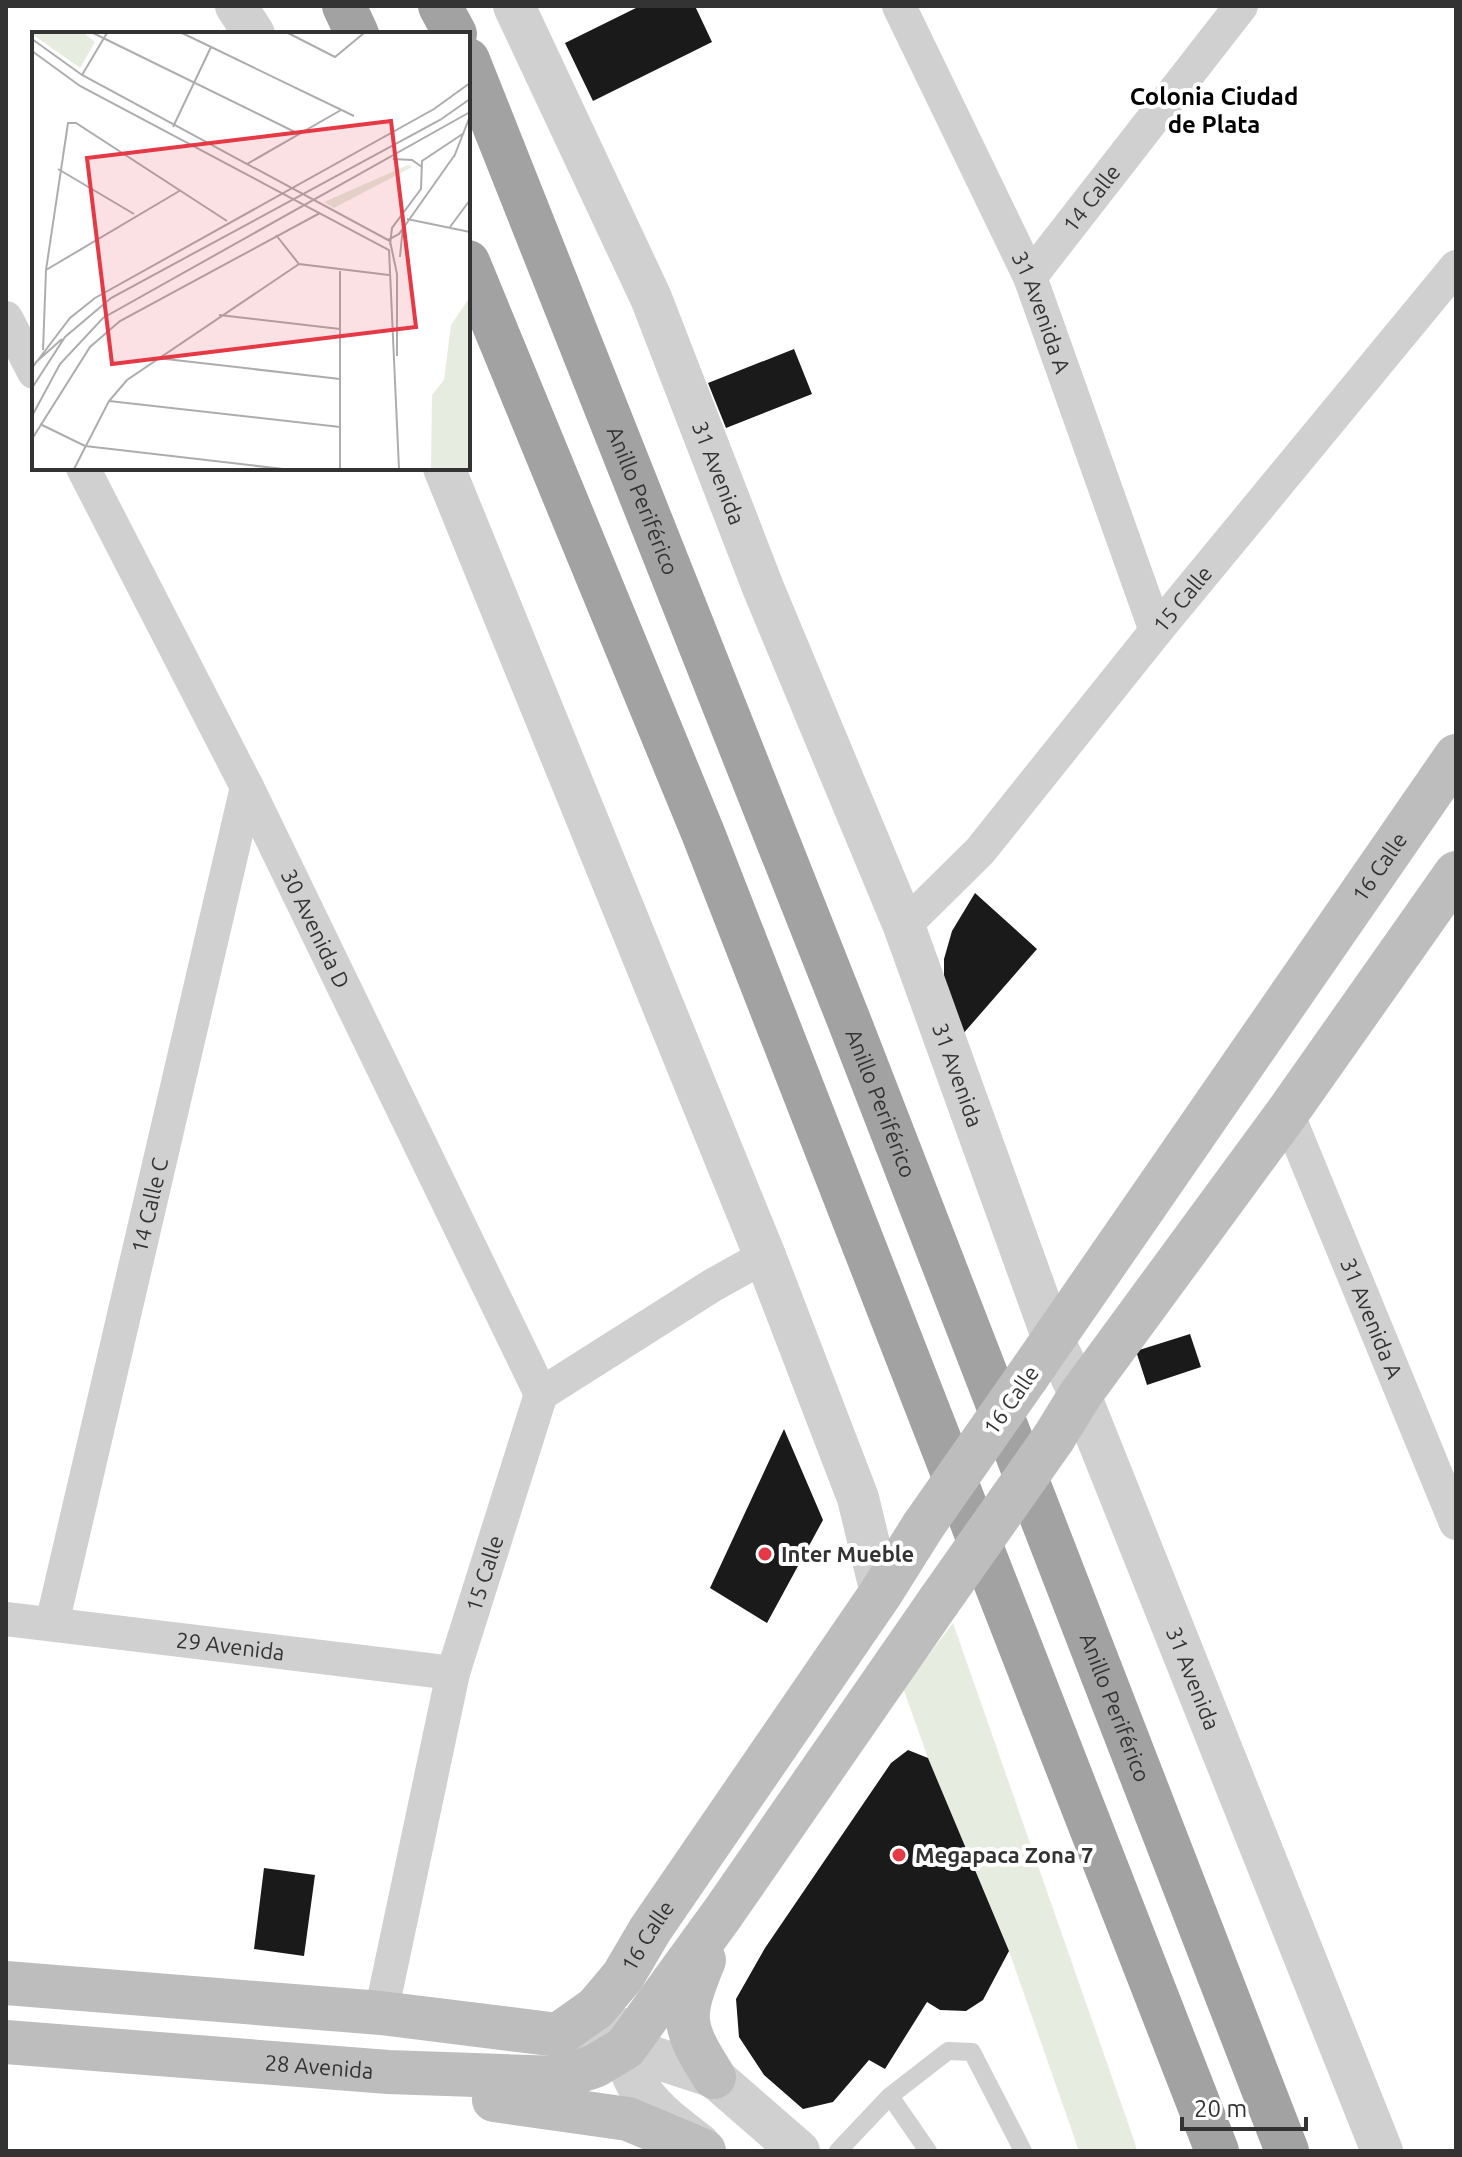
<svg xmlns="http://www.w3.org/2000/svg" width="1462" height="2157" viewBox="0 0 1462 2157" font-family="Ubuntu,sans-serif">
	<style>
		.green { fill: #e6ecdf }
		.building { fill: #1a1a1a }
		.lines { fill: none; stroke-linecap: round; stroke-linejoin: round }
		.service { stroke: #d0d0d0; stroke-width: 18 }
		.minor { stroke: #d0d0d0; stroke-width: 34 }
		.tertiary { stroke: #d0d0d0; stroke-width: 42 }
		.secondary { stroke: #bdbdbd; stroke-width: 44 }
		.trunk { stroke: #a2a2a2; stroke-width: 44 }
		.secondary-bridge { stroke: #bdbdbd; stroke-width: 44 }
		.poi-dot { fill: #e63946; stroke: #fff; stroke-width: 3 }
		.labels { text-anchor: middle; stroke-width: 8; stroke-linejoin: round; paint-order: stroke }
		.street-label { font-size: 22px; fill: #333; stroke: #fff }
		.poi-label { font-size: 22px; font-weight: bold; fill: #333; stroke: #fff; text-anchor: start }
		.neighbourhood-label { font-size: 24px; font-weight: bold; fill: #000; stroke: #fff }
		.inset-road { fill: none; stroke: #adadad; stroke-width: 2 }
		.view { fill: #e63946; fill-opacity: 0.15; stroke: #e63946; stroke-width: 4 }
		.inset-edge { fill: none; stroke: #333; stroke-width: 4 }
	</style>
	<rect width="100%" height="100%" fill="#fff"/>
	<!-- green -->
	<path class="green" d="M953,1623L1135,2143L1137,2151H1079L1009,1951L928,1758L903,1688Z"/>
	<!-- building -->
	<path class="building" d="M640,6H695L712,42L593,101L565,43Z
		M794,349L812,394L726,428L708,383Z
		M975,893L1037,949L962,1035L944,986V959L952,931Z
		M1190,1334L1201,1367L1147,1385L1136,1351Z
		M784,1429L823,1520L767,1623L710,1588Z
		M908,1750L928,1758L1009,1951L983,2000L966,2011L940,2010L927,2002L885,2069L869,2060L833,2102L803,2109L764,2075L739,2037L736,1999L765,1948L891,1763Z
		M264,1868L315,1875L304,1956L254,1949Z"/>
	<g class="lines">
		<!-- service -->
		<path class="service" d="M890,2096L928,2151
			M838,2151L890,2096L948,2051L972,2052L1023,2151"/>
		<!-- minor -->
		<g class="minor">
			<path id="s1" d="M899,6L1030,277L1156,631"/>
			<path id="s2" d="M1030,277L1241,6"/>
			<path d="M6,318L34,372"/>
			<path id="s3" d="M83,468L247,787L541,1394"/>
			<path id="s4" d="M904,926L980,851L1156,631L1456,267"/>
			<path id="s5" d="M1287,1113L1456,1523"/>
			<path id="s6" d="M6,1619L453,1673"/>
			<path id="s7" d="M52,1624L247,787"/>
			<path id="s8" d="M381,2013L453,1673L541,1394L713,1285L765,1256"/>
		</g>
		<!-- tertiary -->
		<g class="tertiary">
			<path d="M236,6L254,34"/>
			<path id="s9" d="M514,6L651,298L764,590L904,926L1053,1339L1080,1395L1382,2151"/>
			<path d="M444,468L765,1256L858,1498L881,1593"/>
			<path d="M629,2029C617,2084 660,2114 699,2144"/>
			<path d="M558,2035L625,2048L714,2077L799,2151"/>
		</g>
		<!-- secondary -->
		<g class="secondary">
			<path id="s10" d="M1027,1377L1456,756"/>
			<path d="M1053,1439L1080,1395L1287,1113L1456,873"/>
			<path d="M704,1960C681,2017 681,2025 714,2077"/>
			<path id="s11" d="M6,1983L381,2013L558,2035L596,2008L623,1976L650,1930L881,1593L923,1526"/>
			<path id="s12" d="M6,2042L388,2072L559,2078L595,2066L625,2048L723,1913L939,1601"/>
			<path d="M494,2100L628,2119L704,2151"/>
		</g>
		<!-- trunk -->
		<g class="trunk">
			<path d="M344,6L357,34"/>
			<path d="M440,6L455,34"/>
			<path id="s13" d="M468,60L848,1018L1287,2151"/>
			<path d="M468,262L703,833L1217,2151"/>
		</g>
		<!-- secondary-bridge -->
		<path class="secondary-bridge" d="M923,1526L1027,1377
			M939,1601L1053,1439"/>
	</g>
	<!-- markers -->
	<g class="poi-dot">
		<circle cx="765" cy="1554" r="8"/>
		<circle cx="899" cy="1855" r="8"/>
	</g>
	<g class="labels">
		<!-- street labels -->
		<g class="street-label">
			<text dy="8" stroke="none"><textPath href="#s2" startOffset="100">14 Calle</textPath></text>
			<text dy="8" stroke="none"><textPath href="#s1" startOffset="338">31 Avenida A</textPath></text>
			<text dy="8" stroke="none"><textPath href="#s9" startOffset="510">31 Avenida</textPath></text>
			<text dy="8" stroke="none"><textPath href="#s13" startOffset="474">Anillo Periférico</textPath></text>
			<text dy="8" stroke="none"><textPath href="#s4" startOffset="430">15 Calle</textPath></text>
			<text dy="8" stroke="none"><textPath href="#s10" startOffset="620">16 Calle</textPath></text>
			<text dy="8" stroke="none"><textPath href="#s3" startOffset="516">30 Avenida D</textPath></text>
			<text dy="8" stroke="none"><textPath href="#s9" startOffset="1158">31 Avenida</textPath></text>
			<text dy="8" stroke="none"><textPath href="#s13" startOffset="1122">Anillo Periférico</textPath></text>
			<text dy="8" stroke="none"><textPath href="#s7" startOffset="430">14 Calle C</textPath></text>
			<text dy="8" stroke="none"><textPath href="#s5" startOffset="222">31 Avenida A</textPath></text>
			<text transform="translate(1011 1400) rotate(-55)" y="8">16 Calle</text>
			<text dy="8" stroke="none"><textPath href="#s8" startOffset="452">15 Calle</textPath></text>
			<text dy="8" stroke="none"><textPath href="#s6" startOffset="226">29 Avenida</textPath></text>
			<text dy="8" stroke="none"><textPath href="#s9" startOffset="1806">31 Avenida</textPath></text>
			<text dy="8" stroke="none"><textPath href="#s13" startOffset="1770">Anillo Periférico</textPath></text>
			<text dy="8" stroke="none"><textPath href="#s11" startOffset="690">16 Calle</textPath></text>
			<text dy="8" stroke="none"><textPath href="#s12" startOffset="314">28 Avenida</textPath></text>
		</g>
		<!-- poi labels -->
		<g class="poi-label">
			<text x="781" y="1562">Inter Mueble</text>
			<text x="915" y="1863">Megapaca Zona 7</text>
		</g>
		<!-- neighbourhood labels -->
		<g class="neighbourhood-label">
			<text x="1214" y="105">Colonia Ciudad<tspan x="1214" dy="28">de Plata</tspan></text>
		</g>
	</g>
	<!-- overview -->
	<g transform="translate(32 32)">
		<rect width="438" height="438" fill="#fff"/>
		<path d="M52,1L63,10L48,36L0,2ZM376,133L380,135L302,176L292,170ZM438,265V437H399L400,363L412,348L419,293Z" fill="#e6ecdf"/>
		<path class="inset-road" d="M61,1L267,102M150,1L322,84M256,1L303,25L332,1M0,7L50,43L358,209L365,242V324M0,19L48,54L357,218L367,437M50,43L75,1M141,95L179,15M422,125L438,84M361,127L380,128L390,135M215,132L309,78M26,137L102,182M375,187L438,200M418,195L438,168M244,203L267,232L357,243M356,208L367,202L422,124M358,213L360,196L389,157L390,129L432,101M368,225L371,194M14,238L149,158M308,239V437M187,283L308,297M11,318L14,238L36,91H44L195,189M125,326L308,347M3,331L30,307M0,336L38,286L63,266L402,77L438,51M0,356L33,305L79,266L408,88L438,67M77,369L308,395M0,384L28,332L71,286L438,80M8,392L53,414L251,437M0,407L58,315L88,289L288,181M42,437L77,369L95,348L267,232"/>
		<path class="view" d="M359,89L384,295L80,332L55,126Z"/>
		<rect width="438" height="438" class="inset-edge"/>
	</g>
	<!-- border -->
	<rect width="1462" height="2157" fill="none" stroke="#333333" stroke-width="16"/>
	<!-- scale -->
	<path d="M1182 2117v12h124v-12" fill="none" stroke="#333333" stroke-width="4"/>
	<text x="1194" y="2117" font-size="24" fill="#333333" stroke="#ffffff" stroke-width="6" paint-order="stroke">20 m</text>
</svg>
